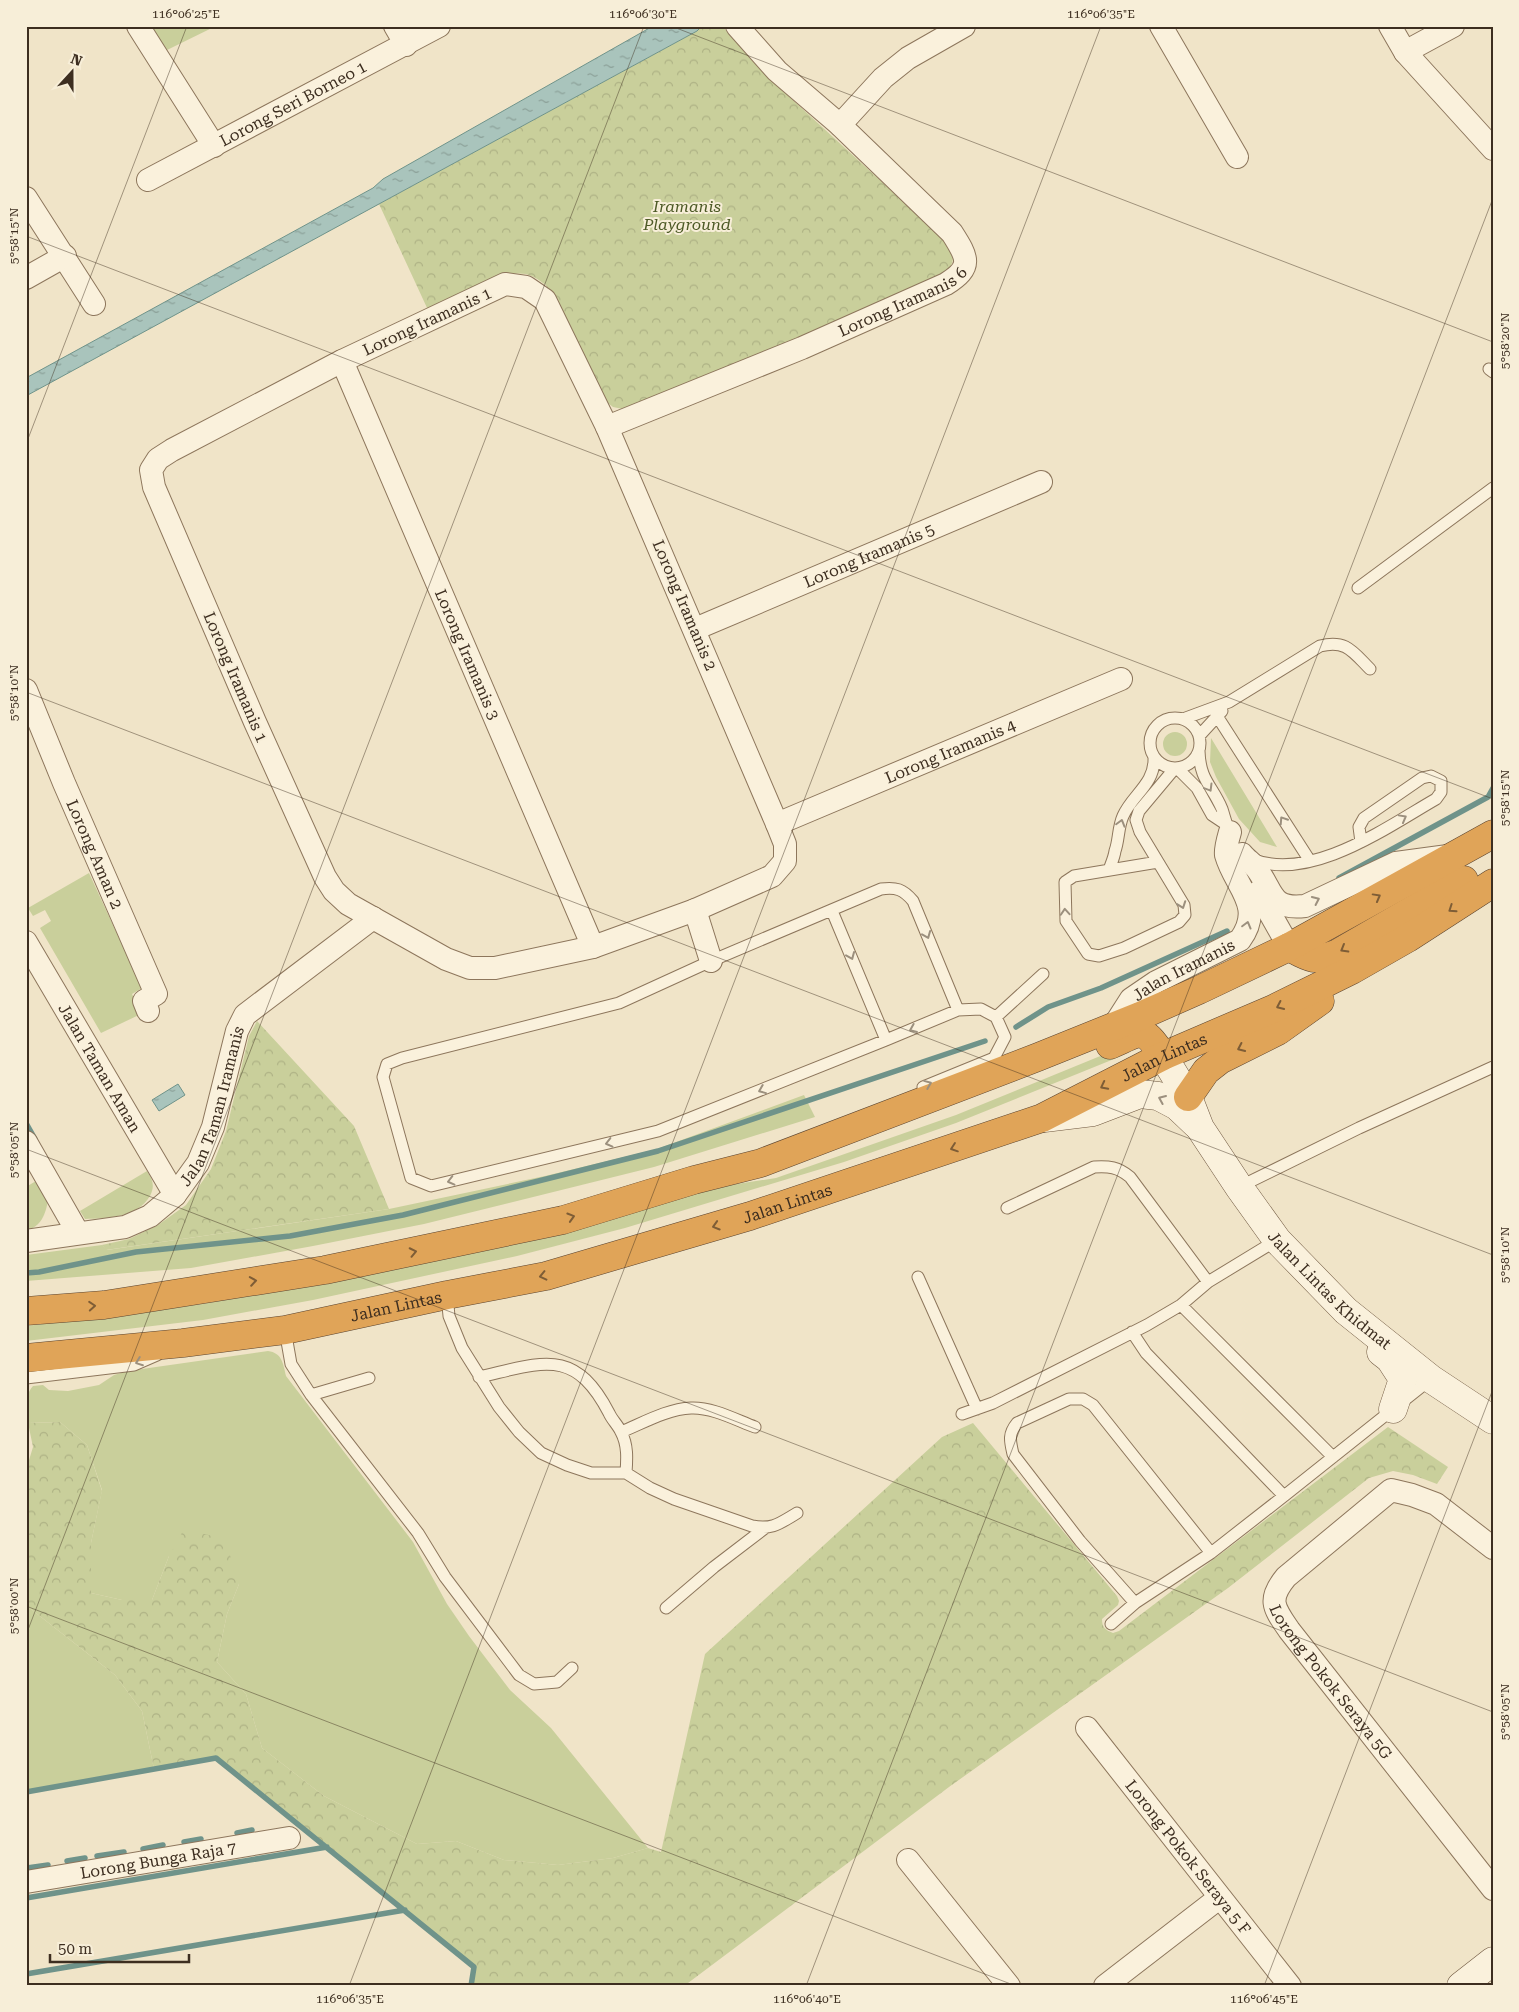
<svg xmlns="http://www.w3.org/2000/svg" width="1519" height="2012" viewBox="0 0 1519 2012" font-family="'Roboto Serif',serif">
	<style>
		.green { fill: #c9cf9b }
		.forest { fill: url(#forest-crowns) }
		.water { fill: url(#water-ripples); stroke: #6f938a }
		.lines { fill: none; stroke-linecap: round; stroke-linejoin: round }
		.stream { stroke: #6f938a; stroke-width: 5.5 }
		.lane-casing { stroke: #8d765c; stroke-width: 13 }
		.street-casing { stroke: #8d765c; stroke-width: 24 }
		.secondary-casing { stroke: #6f573f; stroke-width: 29 }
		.highway-casing { stroke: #5b4430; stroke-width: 29 }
		.lane { stroke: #faf1dc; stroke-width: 11 }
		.street { stroke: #faf1dc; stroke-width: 22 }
		.secondary { stroke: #faf1dc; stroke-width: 28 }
		.highway { stroke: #e0a458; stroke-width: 28 }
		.oneway { stroke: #9c907e }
		.oneway2 { stroke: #7e5d36 }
		.ticks { fill: none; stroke: #3d2e20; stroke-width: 1; stroke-opacity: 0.45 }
		.labels { text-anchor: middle; stroke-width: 4; stroke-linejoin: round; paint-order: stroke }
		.street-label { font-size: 16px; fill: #3d2e20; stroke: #f7eed8 }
		.park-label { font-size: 16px; font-style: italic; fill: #4d5a26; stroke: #f7eed8 }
		.neatline { fill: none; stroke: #3d2e20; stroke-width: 2 }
		.ticks-label { font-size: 12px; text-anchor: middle; fill: #3d2e20 }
	</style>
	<defs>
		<pattern id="forest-crowns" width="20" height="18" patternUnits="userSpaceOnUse" patternTransform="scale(1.25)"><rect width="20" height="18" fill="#c9cf9b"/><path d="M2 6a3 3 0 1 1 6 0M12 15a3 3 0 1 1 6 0" fill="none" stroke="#aeb285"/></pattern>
		<pattern id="water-ripples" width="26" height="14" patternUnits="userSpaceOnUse" patternTransform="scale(1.25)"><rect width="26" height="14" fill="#a9c4bc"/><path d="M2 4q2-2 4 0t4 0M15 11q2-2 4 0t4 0" fill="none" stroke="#8ba098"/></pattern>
	</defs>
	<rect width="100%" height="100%" fill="#f0e4c8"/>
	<!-- green -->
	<path class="green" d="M149,26H216L167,50Z
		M1163 744a12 12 0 1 1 24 0a12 12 0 1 1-24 0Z
		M1211,738L1277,847L1260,842L1239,819L1216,777L1210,762Z
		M89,873L142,988L132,994L141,1014L101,1033L40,928L51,921L45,910L33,916L28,908Z
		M1115,1050L1120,1055L1119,1057L956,1123L844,1162L625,1228L517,1256L313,1300L203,1320L26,1341V1326L202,1304L313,1284L711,1188L776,1178L956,1115Z
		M804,1095L815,1117L654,1167L424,1224L313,1246L191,1268L26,1281V1255L102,1245L107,1250L389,1209L545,1176L657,1149Z
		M147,1171C153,1180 155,1186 150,1196C137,1218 107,1218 85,1219L80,1211Z
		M36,1181L48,1200C46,1213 41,1228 26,1230V1187Z
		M268,1351C282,1353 283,1363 286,1376L413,1542L447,1604L469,1636L510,1690L551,1728L648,1848L613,1858L558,1865L504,1860L456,1841L417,1844L324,1796L262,1748L246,1694L217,1662L227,1614L239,1584L169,1556L152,1600H122L91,1593V1543L102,1490L87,1445L60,1422L28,1423C25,1410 24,1396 33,1386L43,1385L49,1390L68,1391L99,1385L114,1375L128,1371Z
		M26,1593L27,1606L115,1675L142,1711L154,1769L26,1792Z"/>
	<!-- forest -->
	<path class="forest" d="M702,26H722L771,80L945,240C955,257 956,259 945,276L628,410L613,407L600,397L546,285C540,281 534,276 526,274C501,269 452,298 428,310L379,204L697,31Z
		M257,1021L354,1126L389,1209L106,1250L102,1245L129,1239L158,1225L186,1205L211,1169L226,1131L249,1036Z
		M60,1422L87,1445L102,1491L91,1543V1593L122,1600H152L169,1556L184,1529L225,1539L239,1584L227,1614L217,1662L246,1694L262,1748L324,1796L417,1844L456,1841L504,1860L558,1865L613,1858L648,1848L661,1852L705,1654L942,1437L973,1423L1117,1596L1119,1601L1118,1605L1102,1619C1102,1627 1105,1630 1113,1633L1119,1631L1388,1427L1448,1467L1437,1484L1413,1475L1393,1471L1369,1478L1228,1588L949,1787L684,1986H471L474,1967L216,1758L154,1769L142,1711L115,1675L27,1606L26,1470L33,1447L28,1423Z"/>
	<!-- water -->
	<path class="water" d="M653,26H702L697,31L26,396V378L373,188L383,179Z
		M178,1084L185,1095L159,1111L152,1100Z"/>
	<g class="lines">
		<!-- stream -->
		<path class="stream" d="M1339,878L1488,797L1493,788
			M1016,1027L1048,1007L1101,988L1227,931
			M26,1123L35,1139
			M26,1273L39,1272L136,1252L290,1236L403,1215L658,1151L985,1041
			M26,1792L216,1758L474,1967L471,1986
			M237,1833L252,1830
			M184,1842L201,1839
			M143,1849L163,1845
			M97,1856L124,1852
			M67,1861L85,1858
			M27,1868L48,1865
			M26,1898L327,1847
			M26,1974L405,1910"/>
		<!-- lane casing -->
		<g class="lane-casing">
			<path id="lane" d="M1489,369L1493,372
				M1358,588L1493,488
				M1217,716L1310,861
				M1150 743a25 25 0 1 1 50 0a25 25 0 1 1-50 0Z
				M1183,719L1229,702L1320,646C1346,639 1353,652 1370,669
				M1199,736L1222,711
				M1199,751C1200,781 1212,785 1222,809C1225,818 1226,825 1231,834
				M1177,768L1197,788L1212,815L1224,823
				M1252,859C1310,883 1387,827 1436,799L1441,792V781L1431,776L1422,778L1364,818L1359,827L1361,842
				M1158,862L1074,876L1065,882L1066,921L1088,954L1099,956L1124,948L1179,922L1185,915L1184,905L1140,832L1136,820L1139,811L1175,768
				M1109,870C1111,864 1114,858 1115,851C1119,840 1118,827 1123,816C1132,795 1155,784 1154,758
				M832,911L886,1040
				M996,1017L1043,974
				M923,1087L994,1058L1005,1037L996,1017L981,1009L958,1010L886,1040L658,1131L431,1186L411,1178L383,1077L387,1064L402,1058L619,1003L711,961L881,889C896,887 903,889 913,901L958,1010
				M1239,1187L1359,1128L1493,1067
				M1007,1208L1094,1167C1109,1166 1118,1167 1130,1177L1208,1282L1277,1240
				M918,1277L977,1409
				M447,1295L449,1316L462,1348L499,1407L519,1432L541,1453L567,1465L591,1473H626L650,1488L674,1499L752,1526C773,1530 780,1523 797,1513
				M1181,1305L1333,1457
				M285,1330L291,1364L311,1395L418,1533L445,1577L519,1675L534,1684L557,1682L572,1668
				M1132,1332L1146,1353L1284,1496L1431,1379
				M479,1377C542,1363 574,1346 609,1413C612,1420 618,1425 621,1432C628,1445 627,1459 626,1473
				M26,1378L134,1365L157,1355
				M311,1395L369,1378
				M962,1414L993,1403L1147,1325L1181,1305L1208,1282
				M621,1432C643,1423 667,1409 691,1408C712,1407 736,1420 755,1427
				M1135,1603L1080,1541L1013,1454C1010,1441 1008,1434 1017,1423L1069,1399H1083L1093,1405L1211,1553
				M666,1608L714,1567L765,1528
				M1111,1624L1135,1603L1211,1553L1284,1496"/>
		</g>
		<!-- street casing -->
		<g class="street-casing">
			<g id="street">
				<path d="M138,26L214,146"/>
				<path d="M395,26L406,45"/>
				<path d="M1161,26L1237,157"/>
				<path d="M1390,26L1405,52L1493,149"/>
				<path d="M1405,52L1453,26"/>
				<path d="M840,125L883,78L908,58L964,26"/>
				<path id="s1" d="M148,180L439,26"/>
				<path d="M26,198L94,304"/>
				<path d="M26,278L65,256"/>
				<path d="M505,284L526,287L545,300L607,427L777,824L785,844V861L772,876L695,910L593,947L495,968H470L446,959L348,904L334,891L325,877L255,722L154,487L151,470L158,459L172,450L342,361Z"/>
				<path id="s2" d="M342,361L593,947"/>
				<path id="s3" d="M607,427L802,348L946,284C973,267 968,258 952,233L840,125L777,71L737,26"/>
				<path id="s4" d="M695,629L1041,482"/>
				<path id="s5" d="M26,690L64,783L156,994L144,1001L148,1011"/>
				<path id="s6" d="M777,824L1121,679"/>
				<path d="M1242,854C1246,859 1252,863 1256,868C1274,891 1269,910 1305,906L1396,863L1448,856"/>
				<path d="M1258,892L1289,947"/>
				<path d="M695,910L711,961"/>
				<path id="s7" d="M26,942L175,1195"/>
				<path id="s8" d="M1115,1024L1131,999L1156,982L1240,940C1265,906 1235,887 1226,855C1225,849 1228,839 1230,832"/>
				<path d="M26,1142L78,1233"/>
				<path id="s9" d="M26,1241L125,1227L150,1216L175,1195L198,1163L213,1127L237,1031L245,1015L373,918"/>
				<path id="s10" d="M1493,1548L1436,1504L1412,1495L1391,1490L1286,1577C1267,1600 1274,1608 1289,1630L1493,1889"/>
				<path id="s11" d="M1087,1728L1290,1986"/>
				<path d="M908,1860L1009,1986"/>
				<path id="s12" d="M26,1882L289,1838"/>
				<path d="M1105,1986L1219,1898"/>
			</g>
		</g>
		<!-- secondary casing -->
		<g class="secondary-casing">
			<g id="secondary">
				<path id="s13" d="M1163,1056L1188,1097L1200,1128L1239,1187L1277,1240L1346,1311L1431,1379L1493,1420"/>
				<path d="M1044,1118L1093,1112L1140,1094L1158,1096L1177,1106L1196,1124"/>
				<path d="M1381,1352L1390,1359L1403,1379L1393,1409"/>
				<path d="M1461,1986L1493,1961"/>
			</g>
		</g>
		<!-- highway casing -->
		<g class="highway-casing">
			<g id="highway">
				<path d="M1289,947C1309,958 1314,962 1336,954L1464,880"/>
				<path d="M1110,1045C1143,1031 1142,1025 1163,1056"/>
				<path d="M1188,1097L1206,1071L1220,1060L1278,1031L1320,1001"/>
				<path d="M26,1311L104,1305L325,1270L563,1220L694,1180L761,1163L1038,1057L1140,1016L1199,990L1289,947L1493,834"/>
				<path id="s14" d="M26,1358L183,1343L285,1330L447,1295L546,1276L750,1216L1042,1118L1163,1056L1275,1008L1352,970L1408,938L1493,883"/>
			</g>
		</g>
		<!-- lane -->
		<use href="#lane" class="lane"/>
		<!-- street -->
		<use href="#street" class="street"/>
		<!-- secondary -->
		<use href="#secondary" class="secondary"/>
		<!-- highway -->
		<use href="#highway" class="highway"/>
	</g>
	<!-- one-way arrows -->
	<defs><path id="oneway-chevron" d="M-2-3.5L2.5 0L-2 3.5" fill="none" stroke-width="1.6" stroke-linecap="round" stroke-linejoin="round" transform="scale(1.25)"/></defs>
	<g class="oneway">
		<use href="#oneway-chevron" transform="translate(1209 788) rotate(59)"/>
		<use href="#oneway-chevron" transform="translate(1403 818) rotate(-29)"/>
		<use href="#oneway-chevron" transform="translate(1283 820) rotate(-123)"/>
		<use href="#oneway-chevron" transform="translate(1121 823) rotate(-74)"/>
		<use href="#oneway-chevron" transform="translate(1316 900) rotate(-25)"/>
		<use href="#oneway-chevron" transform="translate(1182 905) rotate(70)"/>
		<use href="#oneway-chevron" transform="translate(1065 912) rotate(-94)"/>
		<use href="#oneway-chevron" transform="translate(1247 925) rotate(-75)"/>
		<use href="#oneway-chevron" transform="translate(927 935) rotate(68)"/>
		<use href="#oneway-chevron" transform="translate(851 956) rotate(67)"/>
		<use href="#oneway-chevron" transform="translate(913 1029) rotate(157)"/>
		<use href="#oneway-chevron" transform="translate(928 1084) rotate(-22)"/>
		<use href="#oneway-chevron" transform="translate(762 1090) rotate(158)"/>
		<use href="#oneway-chevron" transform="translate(1162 1099) rotate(-157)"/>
		<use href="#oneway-chevron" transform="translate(609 1143) rotate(166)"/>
		<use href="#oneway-chevron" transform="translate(451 1181) rotate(166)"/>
		<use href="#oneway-chevron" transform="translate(139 1362) rotate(159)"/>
	</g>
	<g class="oneway2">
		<use href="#oneway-chevron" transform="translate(1377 897) rotate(-29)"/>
		<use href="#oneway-chevron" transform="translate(1452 909) rotate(146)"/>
		<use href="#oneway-chevron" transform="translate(1344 949) rotate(150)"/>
		<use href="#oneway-chevron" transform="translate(1280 1006) rotate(155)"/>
		<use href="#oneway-chevron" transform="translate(1241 1048) rotate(155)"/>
		<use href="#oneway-chevron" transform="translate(1104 1086) rotate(153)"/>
		<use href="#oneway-chevron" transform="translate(954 1148) rotate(161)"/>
		<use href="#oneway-chevron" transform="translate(571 1217) rotate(-17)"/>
		<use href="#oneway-chevron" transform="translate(716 1226) rotate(163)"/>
		<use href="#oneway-chevron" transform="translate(413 1252) rotate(-12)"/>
		<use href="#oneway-chevron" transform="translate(543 1276) rotate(167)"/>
		<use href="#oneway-chevron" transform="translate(253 1281) rotate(-9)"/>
		<use href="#oneway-chevron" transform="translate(92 1306) rotate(-4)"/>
	</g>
	<!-- ticks -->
	<path class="ticks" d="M671,26L1493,342M26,236L1493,799M26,444L187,26M26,692L1493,1255M26,1149L1493,1712M26,1606L1016,1986M26,1635L644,26M349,1986L1101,26M806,1986L1493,198M1264,1986L1493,1389"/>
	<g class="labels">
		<!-- street labels -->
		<g class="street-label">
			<text dy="6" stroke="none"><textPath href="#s1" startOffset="164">Lorong Seri Borneo 1</textPath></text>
			<text dy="6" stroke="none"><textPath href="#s3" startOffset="321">Lorong Iramanis 6</textPath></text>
			<text transform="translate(427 321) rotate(-25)" y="6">Lorong Iramanis 1</text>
			<text dy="6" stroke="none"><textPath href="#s4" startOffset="189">Lorong Iramanis 5</textPath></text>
			<text transform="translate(685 605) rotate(67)" y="6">Lorong Iramanis 2</text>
			<text dy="6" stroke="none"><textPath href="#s2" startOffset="319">Lorong Iramanis 3</textPath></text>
			<text transform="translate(236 677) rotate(67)" y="6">Lorong Iramanis 1</text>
			<text dy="6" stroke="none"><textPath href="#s6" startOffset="188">Lorong Iramanis 4</textPath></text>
			<text dy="6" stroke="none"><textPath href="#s5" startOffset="178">Lorong Aman 2</textPath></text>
			<text dy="6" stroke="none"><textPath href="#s8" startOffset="90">Jalan Iramanis</textPath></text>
			<text dy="6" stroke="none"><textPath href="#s14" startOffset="1184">Jalan Lintas</textPath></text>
			<text dy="6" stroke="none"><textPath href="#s7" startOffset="146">Jalan Taman Aman</textPath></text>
			<text dy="6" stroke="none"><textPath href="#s9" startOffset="258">Jalan Taman Iramanis</textPath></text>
			<text dy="6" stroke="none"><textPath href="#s14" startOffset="779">Jalan Lintas</textPath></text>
			<text dy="6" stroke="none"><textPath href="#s13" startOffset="290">Jalan Lintas Khidmat</textPath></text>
			<text dy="6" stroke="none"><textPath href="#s14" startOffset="374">Jalan Lintas</textPath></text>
			<text dy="6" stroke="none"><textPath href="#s10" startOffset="382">Lorong Pokok Seraya 5G</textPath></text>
			<text dy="6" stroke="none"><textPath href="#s11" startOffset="164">Lorong Pokok Seraya 5 F</textPath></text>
			<text dy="6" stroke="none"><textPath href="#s12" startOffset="134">Lorong Bunga Raja 7</textPath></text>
		</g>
		<!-- park labels -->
		<g class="park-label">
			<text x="687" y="212">Iramanis<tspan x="687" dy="18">Playground</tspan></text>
		</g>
	</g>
	<!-- border -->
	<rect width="1519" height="2012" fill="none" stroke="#f7eed8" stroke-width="55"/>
	<!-- north arrow -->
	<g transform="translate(72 72) rotate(21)" stroke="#f7eed8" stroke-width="4" paint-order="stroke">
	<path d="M0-4L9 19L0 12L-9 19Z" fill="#3d2e20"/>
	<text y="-8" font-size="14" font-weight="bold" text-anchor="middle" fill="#3d2e20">N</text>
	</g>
	<!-- scale -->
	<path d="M50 1954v8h139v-8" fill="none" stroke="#3d2e20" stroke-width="2.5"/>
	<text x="58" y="1954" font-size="15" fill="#3d2e20" stroke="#f7eed8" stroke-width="4" paint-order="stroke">50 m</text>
	<rect x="28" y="28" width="1464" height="1956" class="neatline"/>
	<g class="ticks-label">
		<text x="186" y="18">116°06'25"E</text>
		<text x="643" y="18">116°06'30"E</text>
		<text x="1101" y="18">116°06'35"E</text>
		<text transform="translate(14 236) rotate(-90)" y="4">5°58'15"N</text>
		<text transform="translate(1505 341) rotate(-90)" y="4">5°58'20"N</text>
		<text transform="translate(14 693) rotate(-90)" y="4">5°58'10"N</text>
		<text transform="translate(1505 798) rotate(-90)" y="4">5°58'15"N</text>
		<text transform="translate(14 1150) rotate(-90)" y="4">5°58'05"N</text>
		<text transform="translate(1505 1255) rotate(-90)" y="4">5°58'10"N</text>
		<text transform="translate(14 1606) rotate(-90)" y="4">5°58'00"N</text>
		<text transform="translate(1505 1712) rotate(-90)" y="4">5°58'05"N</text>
		<text x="350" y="2003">116°06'35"E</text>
		<text x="807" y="2003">116°06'40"E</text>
		<text x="1264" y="2003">116°06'45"E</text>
	</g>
</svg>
